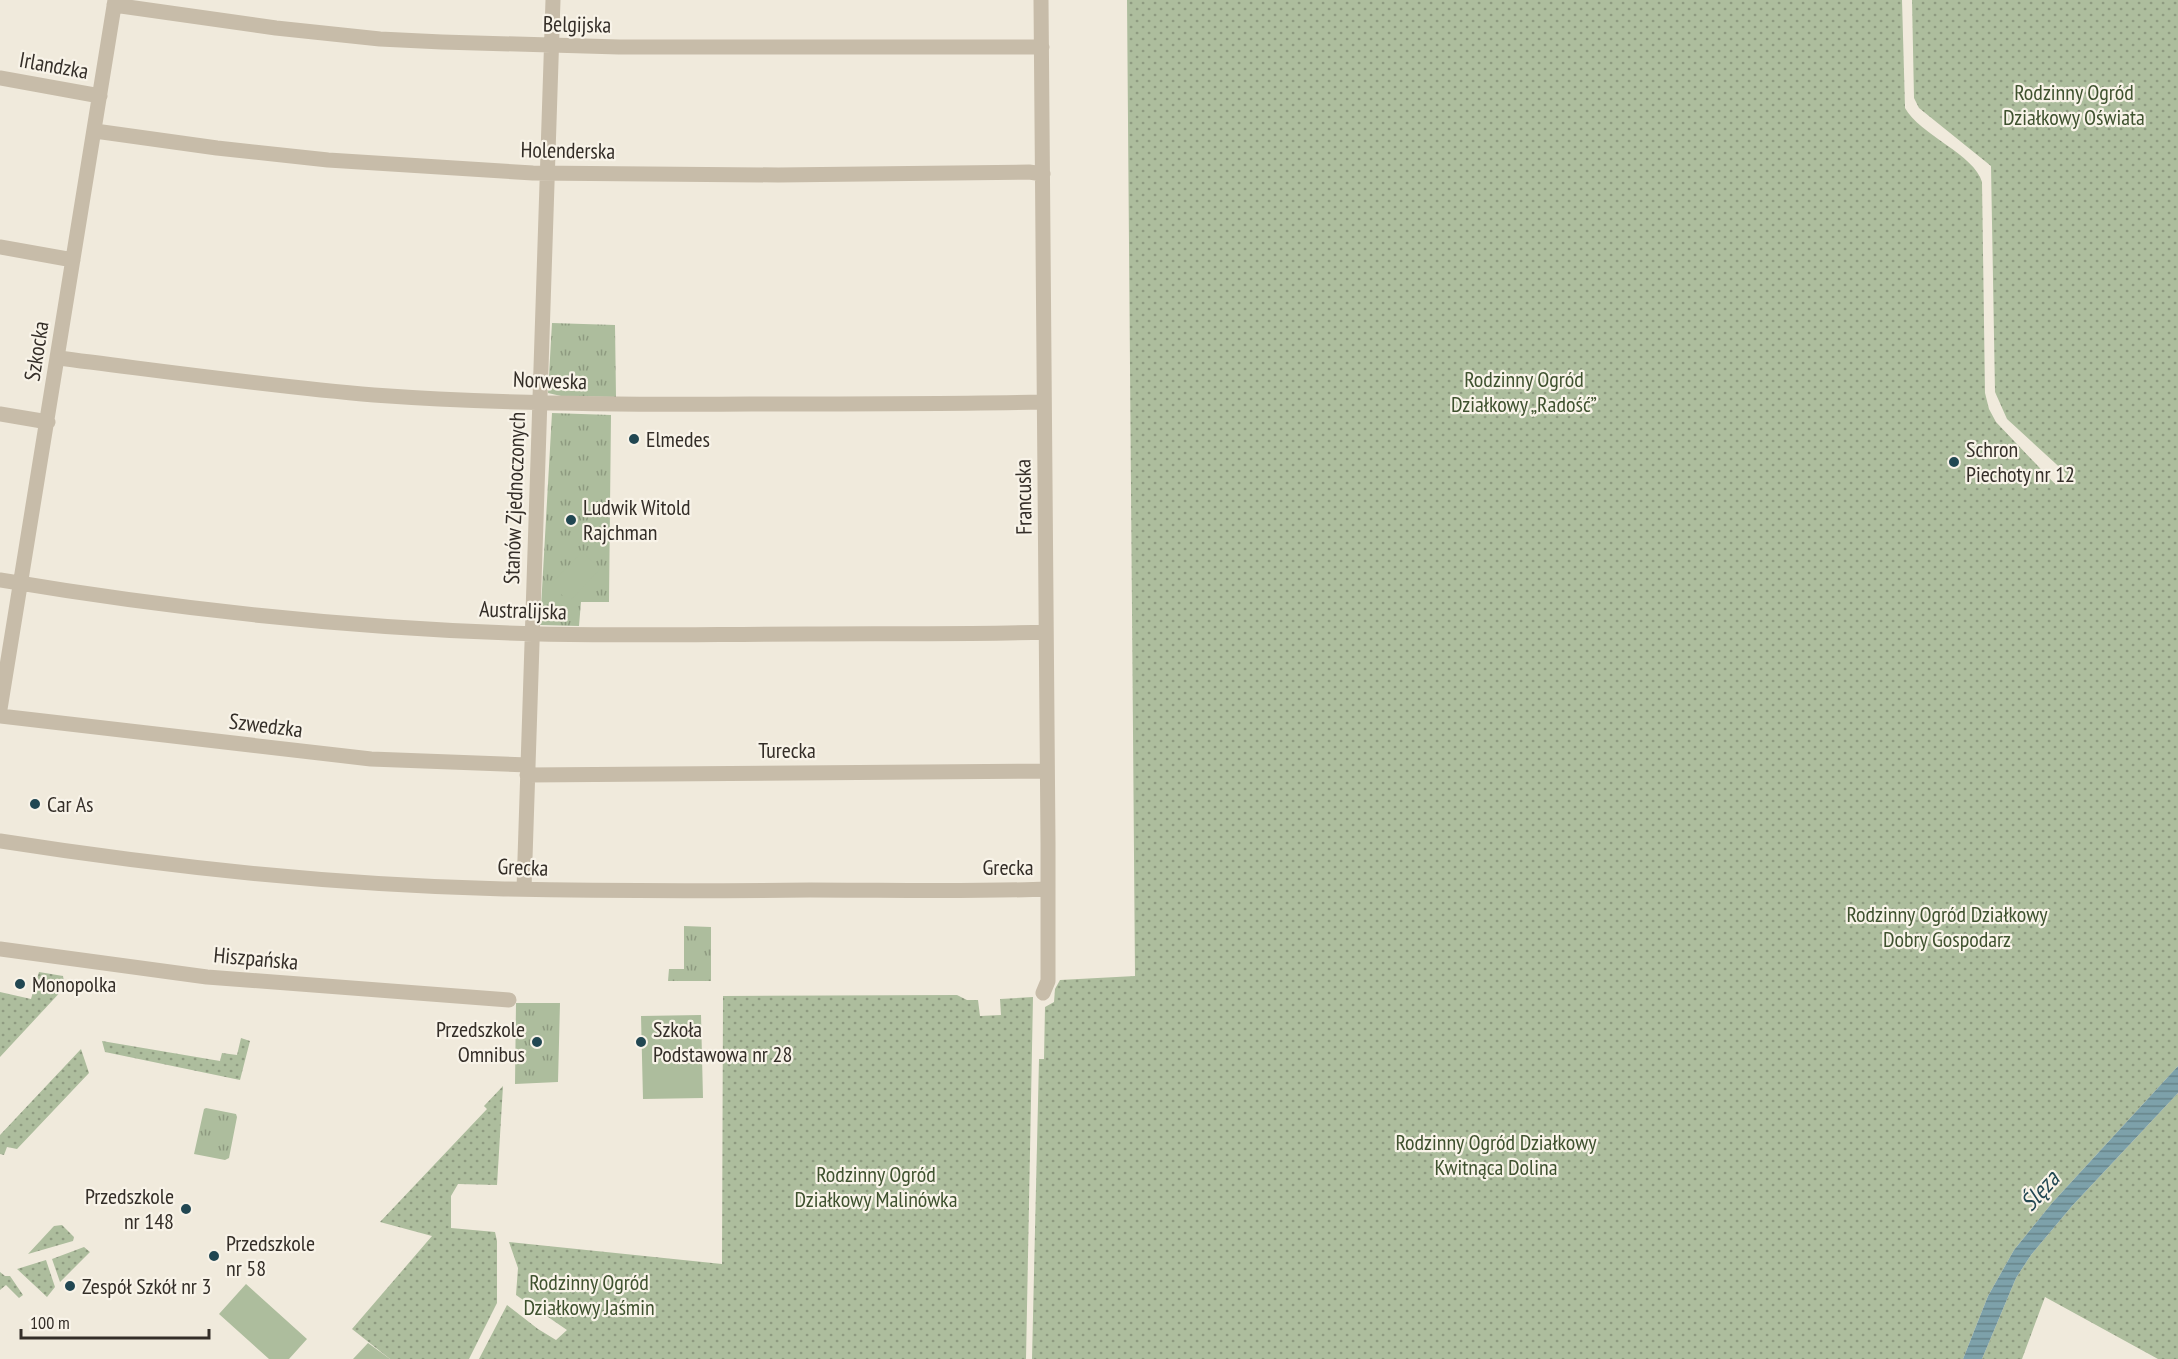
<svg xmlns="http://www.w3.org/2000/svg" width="2178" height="1359" viewBox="0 0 2178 1359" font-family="'PT Sans Narrow',sans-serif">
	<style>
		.grass { fill: url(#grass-dots) }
		.park { fill: url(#park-tufts) }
		.pitch { fill: #adbd9d }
		.water { fill: url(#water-rules) }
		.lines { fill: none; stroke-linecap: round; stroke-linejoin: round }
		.minor { stroke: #c7bca9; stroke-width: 15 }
		.poi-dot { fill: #214752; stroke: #f8f3e8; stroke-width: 2 }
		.labels { text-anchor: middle; stroke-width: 4.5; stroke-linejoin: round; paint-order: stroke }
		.street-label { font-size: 22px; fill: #342e28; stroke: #f8f3e8 }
		.park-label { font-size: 22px; fill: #3e512e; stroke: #f8f3e8 }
		.poi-label { font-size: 22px; fill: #342e28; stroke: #f8f3e8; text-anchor: start }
		.water-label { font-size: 24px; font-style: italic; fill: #214752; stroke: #f8f3e8 }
	</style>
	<defs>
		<pattern id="grass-dots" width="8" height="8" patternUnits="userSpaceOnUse" patternTransform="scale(1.5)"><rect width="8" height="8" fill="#adbd9d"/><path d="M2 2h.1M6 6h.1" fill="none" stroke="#8e9a80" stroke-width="1.8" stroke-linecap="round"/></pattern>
		<pattern id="park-tufts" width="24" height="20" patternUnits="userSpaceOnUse" patternTransform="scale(1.5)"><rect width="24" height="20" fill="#adbd9d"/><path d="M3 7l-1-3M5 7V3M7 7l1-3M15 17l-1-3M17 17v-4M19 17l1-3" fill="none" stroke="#8e9a80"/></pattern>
		<pattern id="water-rules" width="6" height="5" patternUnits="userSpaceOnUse" patternTransform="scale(1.5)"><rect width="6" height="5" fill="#7da1aa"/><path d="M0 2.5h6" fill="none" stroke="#67848a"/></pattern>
	</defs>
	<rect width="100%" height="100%" fill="#f0eadc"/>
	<!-- grass -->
	<path class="grass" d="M1127,0H1902L1905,108C1919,134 1975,155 1982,182L1985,393L1989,409L1996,422L2056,485L2067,474L2007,419L1995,392L1991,166L1919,108L1914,98L1912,0H2178V1066L2052,1203L2014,1250L1988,1296L1963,1359H1032L1039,1059H1044L1045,1007L1054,1002L1055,989L1060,980L1135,976Z
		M39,972L63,976L65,987L0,1057V992L31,999Z
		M957,995L967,1000H978L980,1016L1001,1015L1000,999L1033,997L1026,1359H479L507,1305L538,1329L556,1340L567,1330L516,1295L518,1268L509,1242L722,1264L723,996Z
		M241,1038L250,1041L240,1080L105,1052L102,1041L220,1061L222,1053L237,1055Z
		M81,1049L89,1073L17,1149L7,1147L4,1155L0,1154V1135Z
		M503,1086L497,1185L458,1184L451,1196V1228L495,1232L497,1241V1303L469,1359H390L352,1329L432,1236L380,1222L487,1109L484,1106Z
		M2178,1093V1359H2158L2045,1297L2022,1359H1982L2016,1278L2031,1255L2072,1206Z
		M62,1225L74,1237L73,1241L28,1254L54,1226Z
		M84,1247L90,1252L60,1282L52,1259Z
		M46,1260L55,1287L47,1297L17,1269Z
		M0,1272L5,1276H10L23,1295L19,1298L6,1285L0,1290Z"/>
	<!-- park -->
	<path class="park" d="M552,323L615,325L616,397L561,396L548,393Z
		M552,413L611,415L609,602H581L579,626L540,625Z
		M684,926L711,927V981H668L669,969H684Z
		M516,1003H560L558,1082L515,1084Z
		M206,1108L236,1114L237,1117L229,1158L225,1160L194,1154L204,1109Z"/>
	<!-- pitch -->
	<path class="pitch" d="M582,552L600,569L569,602L551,584Z
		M701,1015L703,1098L643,1099L641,1016Z
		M246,1284L307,1339L289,1359H269L219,1314Z
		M368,1343L390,1359H353Z"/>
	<!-- water -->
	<path class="water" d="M2178,1066V1093L2072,1206L2031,1255L2016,1278L1982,1359H1963L1988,1296L2014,1250L2052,1203Z"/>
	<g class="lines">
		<!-- minor -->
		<path class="minor" d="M1041,0L1048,843V981L1043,993
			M114,5L276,28L380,39L442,42L619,47H1042
			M0,78L100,96
			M95,131L217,148L328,160L533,173L778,175L1029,172L1043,174
			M0,247L73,260
			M58,358C163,371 268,386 374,395C499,404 625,405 751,404C849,404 947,404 1044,402
			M0,414L48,422
			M0,580C178,610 360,629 540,634C630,636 719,634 809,634C888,633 967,635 1046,632
			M0,709L115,0
			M0,716L371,759L528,765
			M527,775L1047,771
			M0,841C166,867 336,885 504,889C606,891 708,891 810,890C889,890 969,892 1048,889
			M524,889L553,0
			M0,949L207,977L509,1000"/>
	</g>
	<!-- markers -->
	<g class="poi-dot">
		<circle cx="634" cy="439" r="6"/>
		<circle cx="1954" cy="462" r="6"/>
		<circle cx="571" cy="520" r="6"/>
		<circle cx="35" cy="804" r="6"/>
		<circle cx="20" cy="984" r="6"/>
		<circle cx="537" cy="1042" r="6"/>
		<circle cx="641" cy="1042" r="6"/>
		<circle cx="186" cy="1209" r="6"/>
		<circle cx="214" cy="1256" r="6"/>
		<circle cx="70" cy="1286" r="6"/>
	</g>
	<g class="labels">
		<!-- street labels -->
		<g class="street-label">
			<text transform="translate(577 24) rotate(1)" y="8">Belgijska</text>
			<text transform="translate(54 65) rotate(10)" y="8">Irlandzka</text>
			<text transform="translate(568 150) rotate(1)" y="8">Holenderska</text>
			<text transform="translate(36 351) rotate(-81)" y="8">Szkocka</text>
			<text transform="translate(550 380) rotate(2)" y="8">Norweska</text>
			<text transform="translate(1023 497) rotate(-91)" y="8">Francuska</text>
			<text transform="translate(514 498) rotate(-88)" y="8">Stanów Zjednoczonych</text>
			<text transform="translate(523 610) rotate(2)" y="8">Australijska</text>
			<text transform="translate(266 725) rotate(7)" y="8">Szwedzka</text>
			<text x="787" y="758">Turecka</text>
			<text transform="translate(523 867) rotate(2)" y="8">Grecka</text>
			<text x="1008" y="875">Grecka</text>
			<text transform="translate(256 958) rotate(5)" y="8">Hiszpańska</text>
		</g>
		<!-- park labels -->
		<g class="park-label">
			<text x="2074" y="100">Rodzinny Ogród<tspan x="2074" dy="25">Działkowy Oświata</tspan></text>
			<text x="1524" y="387">Rodzinny Ogród<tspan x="1524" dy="25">Działkowy „Radość”</tspan></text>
			<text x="1947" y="922">Rodzinny Ogród Działkowy<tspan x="1947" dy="25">Dobry Gospodarz</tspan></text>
			<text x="1496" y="1150">Rodzinny Ogród Działkowy<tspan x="1496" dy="25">Kwitnąca Dolina</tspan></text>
			<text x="876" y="1182">Rodzinny Ogród<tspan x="876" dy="25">Działkowy Malinówka</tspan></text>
			<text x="589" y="1290">Rodzinny Ogród<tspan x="589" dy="25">Działkowy Jaśmin</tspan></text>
		</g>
		<!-- poi labels -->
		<g class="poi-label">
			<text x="646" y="447">Elmedes</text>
			<text x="1966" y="457">Schron<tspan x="1966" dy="25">Piechoty nr 12</tspan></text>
			<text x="583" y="515">Ludwik Witold<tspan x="583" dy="25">Rajchman</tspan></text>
			<text x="47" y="812">Car As</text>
			<text x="32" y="992">Monopolka</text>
			<text x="525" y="1037" text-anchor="end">Przedszkole<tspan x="525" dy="25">Omnibus</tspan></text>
			<text x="653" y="1037">Szkoła<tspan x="653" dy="25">Podstawowa nr 28</tspan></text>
			<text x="174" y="1204" text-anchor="end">Przedszkole<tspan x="174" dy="25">nr 148</tspan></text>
			<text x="226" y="1251">Przedszkole<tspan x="226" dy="25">nr 58</tspan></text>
			<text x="82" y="1294">Zespół Szkół nr 3</text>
		</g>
		<!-- water labels -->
		<g class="water-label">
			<text transform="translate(2040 1191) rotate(-48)" y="8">Ślęza</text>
		</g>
	</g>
	<!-- scale -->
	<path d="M21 1329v9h188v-9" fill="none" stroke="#342e28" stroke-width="3"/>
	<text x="30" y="1329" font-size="18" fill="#342e28" stroke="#f8f3e8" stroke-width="4.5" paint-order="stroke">100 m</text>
</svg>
